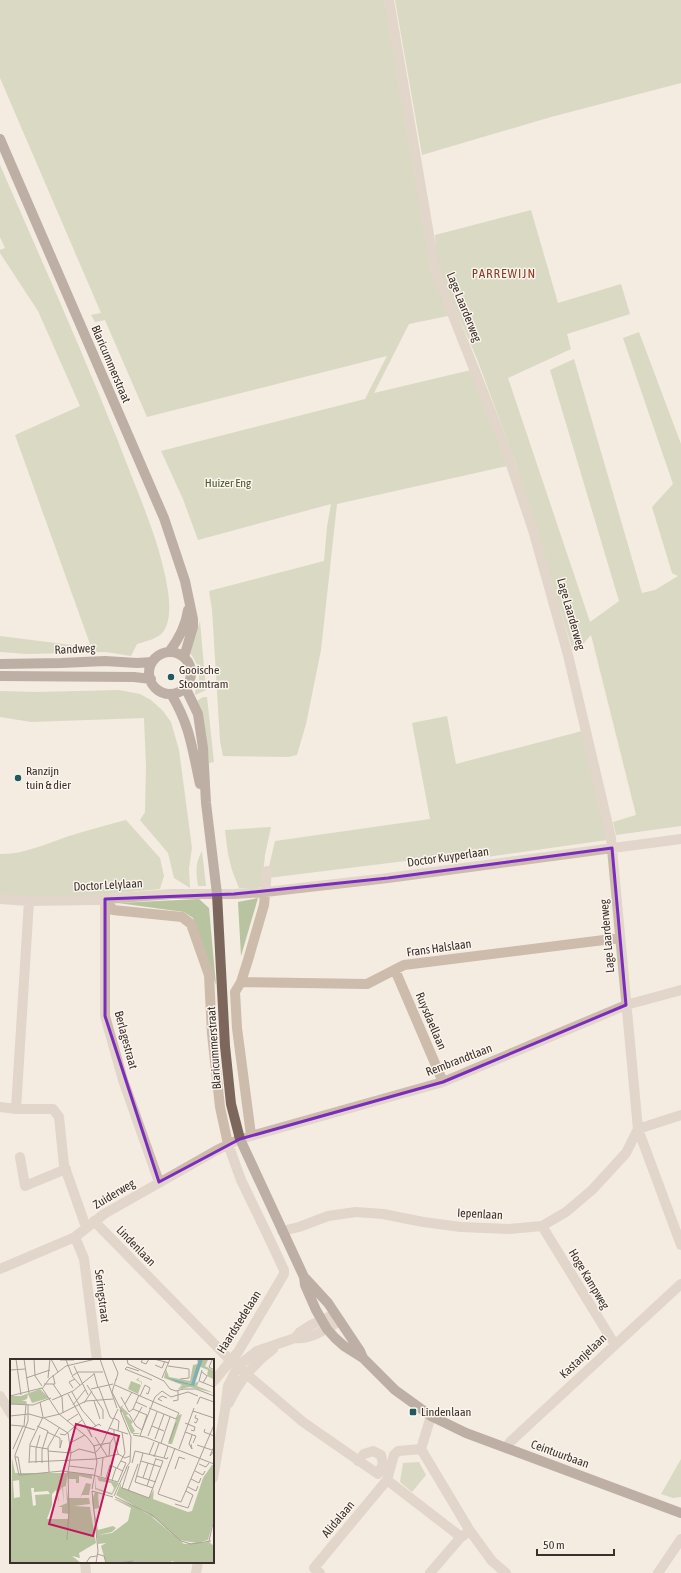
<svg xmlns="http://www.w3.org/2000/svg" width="681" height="1573" viewBox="0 0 681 1573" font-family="'Asap Condensed',sans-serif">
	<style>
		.green { fill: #b8c4a0 }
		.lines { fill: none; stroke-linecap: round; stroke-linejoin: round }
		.minor { stroke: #cdbbac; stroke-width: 10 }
		.major { stroke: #7d675c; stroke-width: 10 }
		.marked { fill: none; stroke: #7b2cbf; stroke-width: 3; stroke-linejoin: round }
		.poi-dot { fill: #1f5a5e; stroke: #fbf5ee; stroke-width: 1.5 }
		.labels { text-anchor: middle; stroke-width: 3; stroke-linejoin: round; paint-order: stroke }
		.street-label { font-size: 12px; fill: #3b302b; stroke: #fbf5ee }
		.park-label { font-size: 12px; fill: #4a5a2e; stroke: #fbf5ee }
		.poi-label { font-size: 12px; fill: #3b302b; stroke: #fbf5ee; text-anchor: start }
		.neighbourhood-label { font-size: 13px; letter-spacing: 1px; fill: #8c3b22; stroke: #fbf5ee }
		.inset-road { fill: none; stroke: #aaa098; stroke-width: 1 }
		.view { fill: #c2185b; fill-opacity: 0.15; stroke: #c2185b; stroke-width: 2 }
		.inset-edge { fill: none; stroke: #3b302b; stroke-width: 2 }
	</style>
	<rect width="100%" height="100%" fill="#f4ebe1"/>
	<!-- green -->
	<path class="green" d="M0,0H384L448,316L409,324L374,393L471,370L507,466L337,504L321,650L306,724L297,755L288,757L223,756L220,741L212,609L209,591L324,561L327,527L331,504L198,540L183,499L161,451L365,399L387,356L147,417L105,320L95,322L91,315L101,313L0,78Z
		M395,0H681V83L551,117L422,155Z
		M0,165C40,257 81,348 118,441C132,479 149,516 160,555C165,575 175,609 165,629C160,639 146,641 137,644L131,656L106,652L28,654L0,652V636L71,645L75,647L90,644L15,435L80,406L38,311L0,253V250L5,248L0,237Z
		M531,210L558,303L621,284L630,314L567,334L571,349L508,378L590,622L619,601L550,370L574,359L642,593L655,590L678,576L672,573L652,507L673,484L623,338L639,332L681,444V826L616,835L613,822L636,815L591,635L583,644L573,651L515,461L477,359L437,266L435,235Z
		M200,621L206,690L195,695C195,688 198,686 199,680C200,670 196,661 190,653Z
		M119,690L140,694L151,700L163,711L171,722L179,750L192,848L189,868L190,888L174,878L168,853L140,820L145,812L146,766L144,718L31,722L0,717V691L37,692Z
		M203,697H207L214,762L209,763L203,715L197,701Z
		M447,716L456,764L582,731L607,840L480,858L478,852L268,878V871L275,841L430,819L412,723Z
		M126,820L160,858L164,876L160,889L88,896L34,897L0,896V854C23,855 48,843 69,836C88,830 107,825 126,820Z
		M271,827L265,855L262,886L258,888H239L232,870L228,854L225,830Z
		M202,851L206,886H198C196,873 195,863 202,851Z
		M258,898L241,956L238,902Z
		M199,899L209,908L216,985L193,918L184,912L118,903Z
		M681,1459V1497L673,1498L661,1494Z
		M419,1462L426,1475L412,1492L400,1482L403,1463Z"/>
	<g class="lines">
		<!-- minor -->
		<path class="minor" d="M389,0L435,270L506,450L533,530L568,655L611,838L638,1129L681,1245
			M0,899L29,901L92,900L172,894H234L265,892L388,878L681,839
			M105,899L113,910L182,917L191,924L209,975L212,1034L220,1107L228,1144L241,1180L269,1238L284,1270V1274L238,1352L213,1382
			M105,899V1016L123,1080L159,1182
			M395,970L443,1082
			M241,982L367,984L404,965L620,938
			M0,1107L16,1109H53L59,1117L64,1165L86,1227
			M16,1109L29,901
			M251,1135L237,1028L235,992L241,982L248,960L264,905L267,871
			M20,1157L25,1186L66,1169
			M94,1221L231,1361L303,1422L378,1474L383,1464L381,1455L373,1451L364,1454L358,1461
			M542,1226L615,1345
			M282,1231L299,1227L328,1216L356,1212L383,1214L423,1222L461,1227L509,1229L542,1226L566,1212L592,1190L626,1153L638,1129L681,1115
			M75,1237L84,1259L97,1360
			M0,1269L75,1237L104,1214L217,1150L240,1139L443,1082L626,1005L681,990
			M295,1338C310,1340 326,1329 340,1321
			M0,1396L11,1414
			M229,1403C239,1381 253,1364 273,1349
			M506,1448L510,1442L681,1284
			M421,1449L431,1416
			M213,1478L225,1410L228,1386L238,1366L257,1351L295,1338L300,1332L311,1325L335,1314
			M470,1531L461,1537L387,1480L394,1455L398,1451L421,1449L470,1531L492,1561L506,1573
			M85,1562L86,1573
			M196,1573L198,1562
			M320,1573L314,1568L387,1480
			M430,1573L461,1537
			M658,1573L681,1539"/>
		<!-- major -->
		<path class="major" d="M0,139L164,518L185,581L193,619V627L184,657
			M169,652C179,639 186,625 188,610
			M149 673a21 21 0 1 1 42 0a21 21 0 1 1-42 0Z
			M0,664L61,663L105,661L137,663L152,662
			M0,676L134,677L151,679
			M185,687L198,714L203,748L206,803L217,894L225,1046L231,1104L240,1139L304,1277L305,1285L316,1310L327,1329L335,1338L344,1346L363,1358L395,1390L431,1416L466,1433L681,1513
			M171,694C190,725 192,748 200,784
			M305,1278L328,1303L360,1351L363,1358"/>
	</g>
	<!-- marked area -->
	<path d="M0 0H681V1573H0ZM612,848L626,1005L443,1082L240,1139L159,1182L105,1016V899L234,894L388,878Z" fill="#f4ebe1" fill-opacity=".55" fill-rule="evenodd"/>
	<path class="marked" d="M612,848L626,1005L443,1082L240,1139L159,1182L105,1016V899L234,894L388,878Z"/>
	<!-- markers -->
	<g class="poi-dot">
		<circle cx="171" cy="677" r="4"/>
		<circle cx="18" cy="778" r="4"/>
		<rect x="409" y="1408" width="8" height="8" rx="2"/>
	</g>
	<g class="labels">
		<!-- street labels -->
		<g class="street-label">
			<text transform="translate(464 307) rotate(68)" y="4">Lage Laarderweg</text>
			<text transform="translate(111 364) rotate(67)" y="4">Blaricummerstraat</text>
			<text transform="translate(571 614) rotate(74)" y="4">Lage Laarderweg</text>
			<text transform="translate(75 649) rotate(-3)" y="4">Randweg</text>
			<text transform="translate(448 857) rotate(-8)" y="4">Doctor Kuyperlaan</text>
			<text transform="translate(108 885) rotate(-3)" y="4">Doctor Lelylaan</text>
			<text transform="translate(607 936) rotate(-95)" y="4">Lage Laarderweg</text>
			<text transform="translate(439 948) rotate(-8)" y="4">Frans Halslaan</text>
			<text transform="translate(431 1021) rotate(67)" y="4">Ruysdaellaan</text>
			<text transform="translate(126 1040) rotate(75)" y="4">Berlagestraat</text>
			<text transform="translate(214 1048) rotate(-94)" y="4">Blaricummerstraat</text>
			<text transform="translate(459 1060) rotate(-21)" y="4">Rembrandtlaan</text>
			<text transform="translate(114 1194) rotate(-31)" y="4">Zuiderweg</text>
			<text transform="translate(480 1214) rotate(3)" y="4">Iepenlaan</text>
			<text transform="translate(136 1246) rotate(46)" y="4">Lindenlaan</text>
			<text transform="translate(589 1279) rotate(59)" y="4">Hoge Kampweg</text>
			<text transform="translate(102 1296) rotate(83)" y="4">Seringstraat</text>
			<text transform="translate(239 1322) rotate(-58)" y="4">Haardstedelaan</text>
			<text transform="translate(583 1356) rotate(-43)" y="4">Kastanjelaan</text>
			<text transform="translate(560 1454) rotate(20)" y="4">Ceintuurbaan</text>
			<text transform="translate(338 1519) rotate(-50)" y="4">Alidalaan</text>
		</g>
		<!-- park labels -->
		<g class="park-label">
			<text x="228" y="487">Huizer Eng</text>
		</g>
		<!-- poi labels -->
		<g class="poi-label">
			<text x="179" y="674">Gooische<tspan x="179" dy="14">Stoomtram</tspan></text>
			<text x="26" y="775">Ranzijn<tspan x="26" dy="14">tuin &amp; dier</tspan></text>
			<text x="421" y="1416">Lindenlaan</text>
		</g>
		<!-- neighbourhood labels -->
		<g class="neighbourhood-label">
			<text x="504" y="278">PARREWIJN</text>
		</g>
	</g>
	<!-- overview -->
	<g transform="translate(10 1359)">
		<rect width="204" height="204" fill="#f4ebe1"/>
		<path d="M187,0L198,1L195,7L204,12L203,20L197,17L198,11L188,7L181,25L156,19L181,26L189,22L187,27L204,34L180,28L168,30L172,26L175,27L154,19L156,10L159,18L180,22L183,6L188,5ZM130,18L128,21L132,23L128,35L118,30L121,22L131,26V23L126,21ZM30,30L39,39L22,44L18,35L17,40L12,42H16L17,45H0L1,37H11ZM114,46L112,48L119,55L116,56L123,63L121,65L125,72L127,70L123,74H128L130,75H123L121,74L110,48ZM172,55L162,85H158L166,60L169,56ZM2,99L5,114H58L56,126L58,139H70L76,124L81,125L79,136H72L70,139H79L80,145L64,147L80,148L86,184L69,194L70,199L62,197L71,204H0ZM9,121L10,138L4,139L3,122ZM56,127L57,144L48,148H52V154L59,155L58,160H37L42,146V135L46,131L49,145L48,135L52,128L54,144L53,128ZM21,129H24V133L38,132L40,135L25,136L26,146L23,147ZM202,106H204V159L198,181L187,184L169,181L146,160L106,136L111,124V128L139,139L144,130L143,140L178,153L182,152L193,119ZM58,113L82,116V120L69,117V124H66V120H58ZM86,118V129L102,134L104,129L101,124L89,122L87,118L109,124L102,136L85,130ZM85,133L103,139L88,134L89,149L84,150L88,171L103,167L106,169L102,173L88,176L102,174L118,162L121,149L104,140H106L135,152L174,185L199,183L204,187V204H167L162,202L160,204H96L91,187L96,184L88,185L82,141Z" fill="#b8c4a0" fill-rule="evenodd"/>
		<path d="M189,0H193L184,27L167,23L155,18L181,25Z" fill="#7fb0b2"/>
		<path class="inset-road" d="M6,0L11,36M14,0L19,34M24,0L25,17L32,27M41,0L48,13M90,0L107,49M102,0L108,14L106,21M117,0L118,5L154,22L160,30L166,32L173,30M133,0L131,3L136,5L139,0M144,0L159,4M50,1H64M56,1L62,16M202,1L199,8L204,11M145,6L152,9L155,2M64,7L78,36M158,7L179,10V19L170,20M0,11L15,10M192,11L189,22L204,28M129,12L117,8L115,10L142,21M192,13L197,17L193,24M84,14L88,29M16,19L40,11M38,19L40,0M152,19L160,0M106,20L102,33L112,53M34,25H45L43,16M43,25L52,38L53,54M70,26L62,17L68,13H93M77,26L93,51V60M105,26L169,54L166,60L139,49M32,29L49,55M63,29L59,23L65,20M89,29L100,58L103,60M32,30L39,20L56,7L86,0M81,30L103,25M172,30H186L204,37M62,33L72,51L86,67M58,35L82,78L79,71M0,37L32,29M130,37L135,26L140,29L138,35L136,34M111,38L119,53L123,50M42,41L63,32L84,15M84,42L90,60M152,42L148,40L152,37L157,39M163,42L168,41V32M126,43L137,48M74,44L82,32M0,45L23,46L41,39M115,45L122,33M187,45L190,38L204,43M63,46L75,31M123,50L129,36M123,50L137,56M110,51L121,78L120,103L116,109M183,52L204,59M49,55L77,78L84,87L87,103L82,130M50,55L76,42L103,40M119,55L126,67L132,71M0,57L19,55L33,59L50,55M34,59L58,74M104,59L109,62L108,72M57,62L68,55M124,62L132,48M184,63L186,64L188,60L185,59L186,56M175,64L185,68L184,72L181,71M0,66L12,67L25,71M14,67L16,46M27,67L38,72M142,67L154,72M99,69L118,75M195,70L194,73L204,77M79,71L89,65L91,67M104,71V78L108,95M132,71L145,38L152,32L161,38L178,33L188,37M37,73L50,79V89L52,81M175,73L186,77L183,84M50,75L55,76L72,61M123,76L135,78L204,105M130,77L137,56M138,77L147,53M85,78L97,97M145,80L154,55M159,83L166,64M60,84L75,76M151,84L160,58M181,85L182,90L179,85L182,76M187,86L202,91M20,87L38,90M83,87L92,85L108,50M158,87L154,99L157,100L158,98M204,87L200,97L204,92M3,90L13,67M169,90L184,49M38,92L61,94L69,90L85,94M86,93L93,85L100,84L104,78M108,95L115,99L120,97M139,96L144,83M99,97L100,84M5,98H8L11,116H9L5,98V96L18,62V46M144,98L149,84M131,102L151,108M19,103L86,100L109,95M19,104L20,85L33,58L30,43M26,104V90L30,76M32,104V91L38,72M122,104L125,92L154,99M189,105L196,108L199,104M100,106L113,112M59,107L84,110M119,107L112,129L139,139L153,102L146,100M107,109L115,94L112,73M165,110L169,98L175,100M185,112L193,116L195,112M39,113L38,88L49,69M11,116L52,112L83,116L108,123L116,104L111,102M91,117L93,99M127,117L146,123M96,119L100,106M133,119L138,104M181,120L189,124L191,119M102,121L106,109M125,123L133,94M125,123L143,129M137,127L146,99M178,128L186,132L188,127M82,132L88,192L86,204M82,132L103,138M118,132L128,105M149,132L148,135L171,143L204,66M149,132L165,89M104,137L117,108M105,138L142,156L171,182L181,185L201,182M165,145L178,149L183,136L176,132M57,181L59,152L58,113L61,94L58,74M199,182L204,160M87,195L94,197L96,204M76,204L80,198L87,197M109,204L123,202"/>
		<path class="view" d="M66,65L109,77L83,177L39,165Z"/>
		<rect width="204" height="204" class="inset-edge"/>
	</g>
	<!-- scale -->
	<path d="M537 1549v6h77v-6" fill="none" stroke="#3b302b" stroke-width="2"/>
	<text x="543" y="1549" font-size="12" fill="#3b302b" stroke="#fbf5ee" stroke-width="3" paint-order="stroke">50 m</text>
</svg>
